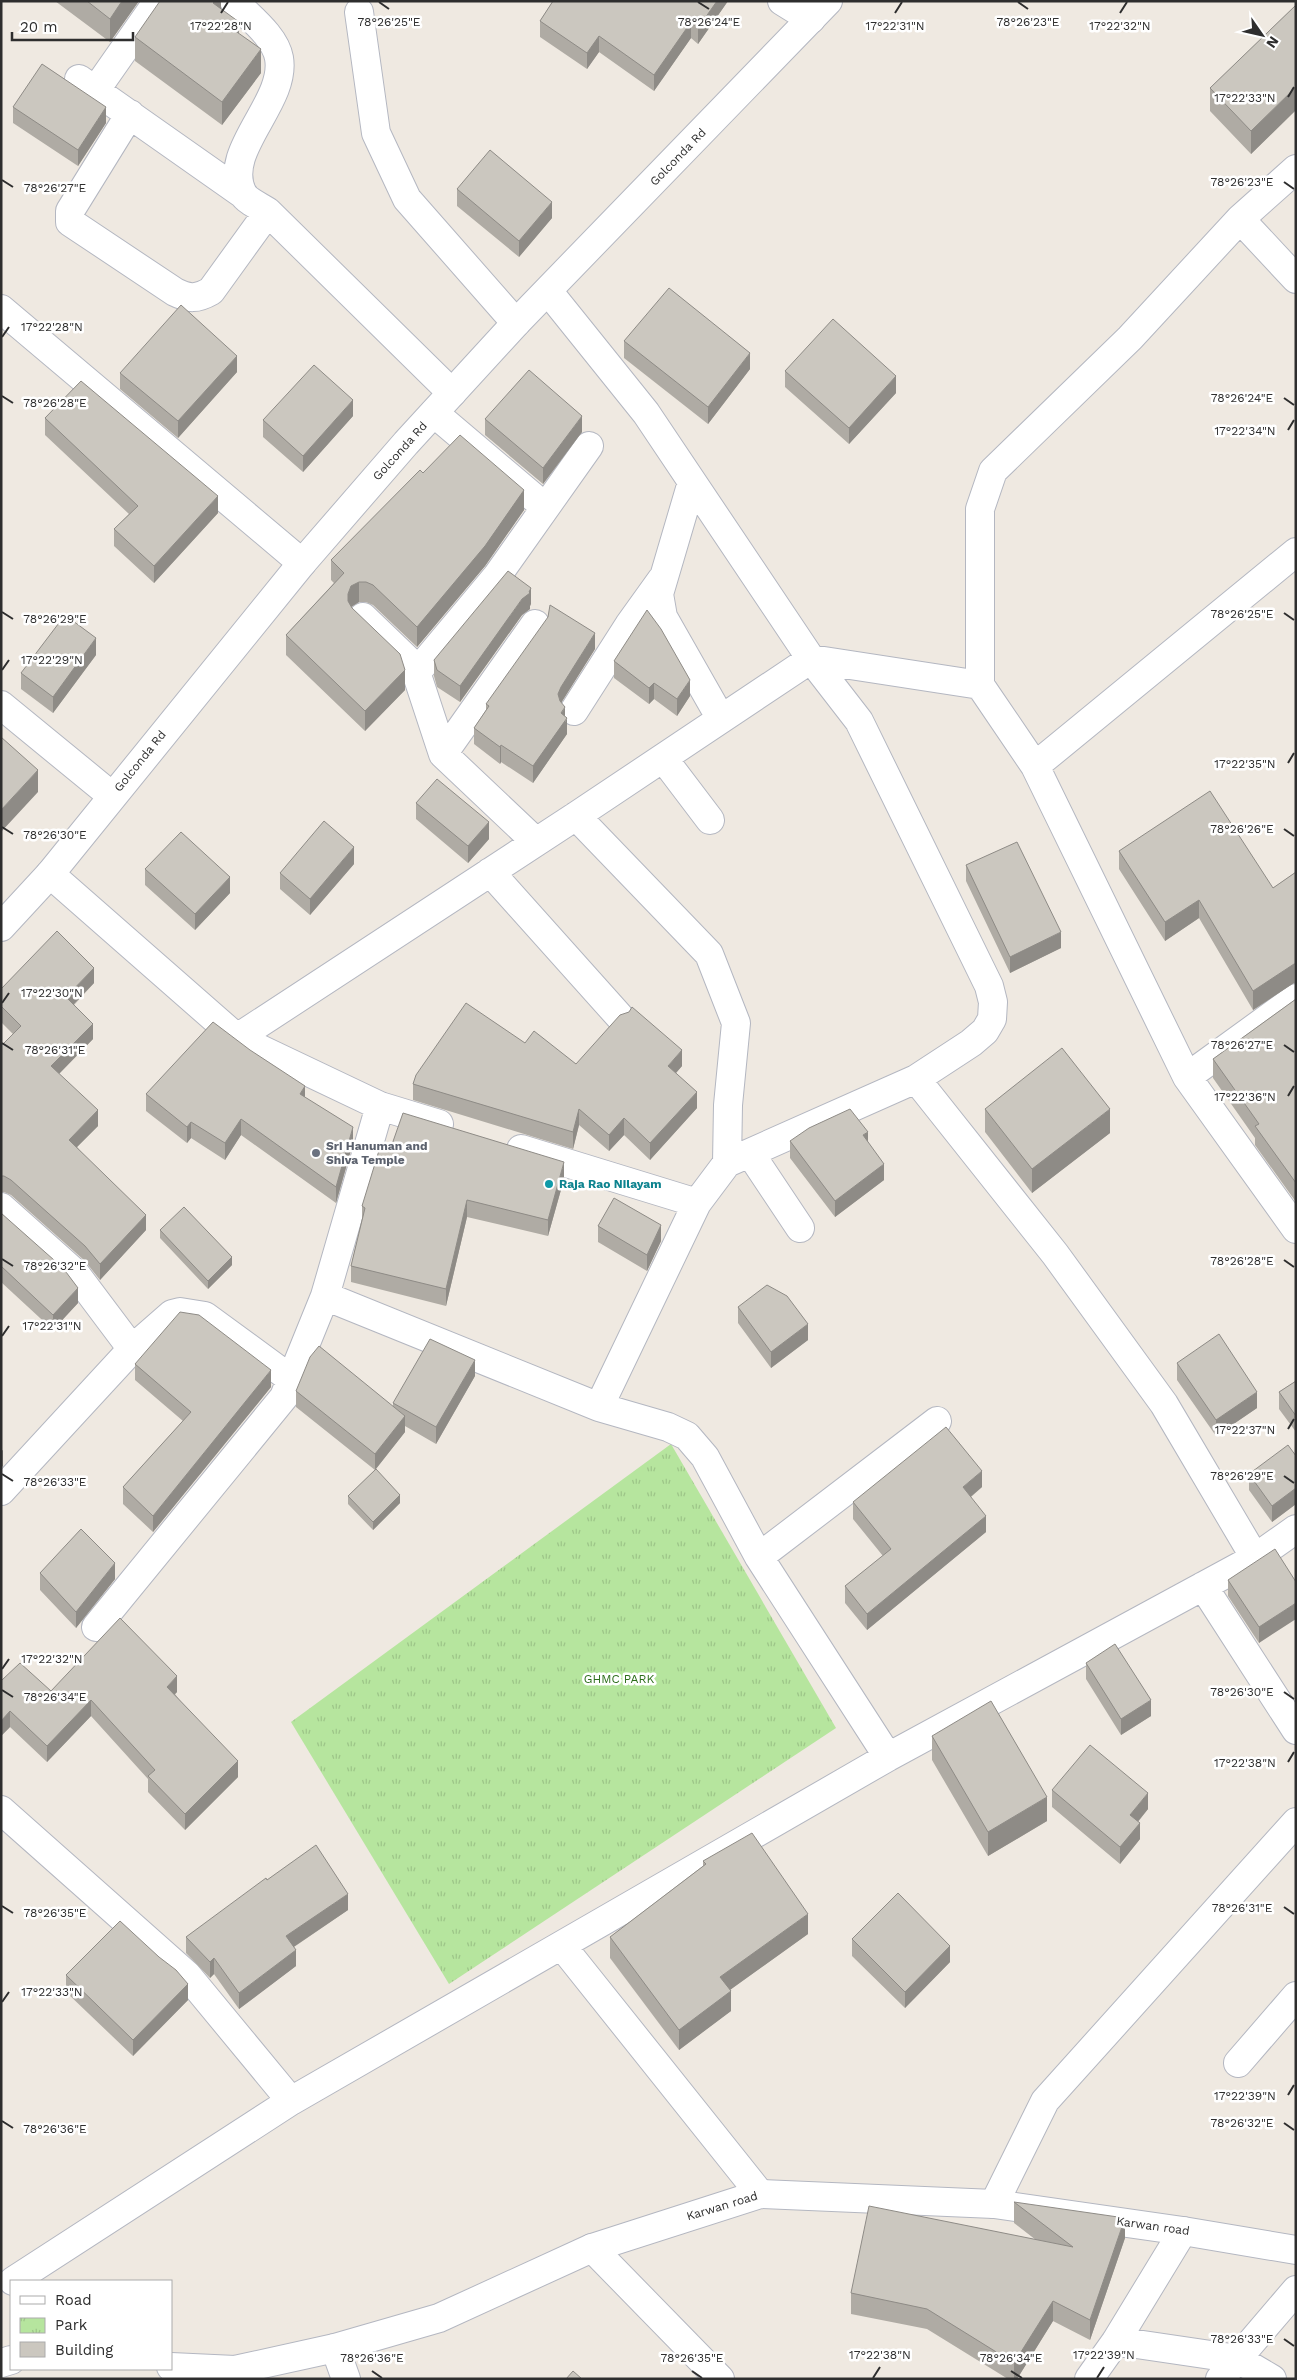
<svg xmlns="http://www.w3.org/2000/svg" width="1297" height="2380" viewBox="0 0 1297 2380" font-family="'Work Sans',sans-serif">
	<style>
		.park { fill: url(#park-tufts) }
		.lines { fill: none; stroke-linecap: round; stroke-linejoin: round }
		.street-casing { stroke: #b4b7c1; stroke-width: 30 }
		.secondary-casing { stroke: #b4b7c1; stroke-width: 30 }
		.street { stroke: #fff; stroke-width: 28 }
		.secondary { stroke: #fff; stroke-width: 28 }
		.wall { fill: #afaba4 }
		.shaded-wall { fill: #8e8b86 }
		.building { fill: #cbc7bf; stroke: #8e8b86 }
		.ticks { fill: none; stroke: #2e2e2e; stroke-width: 2 }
		.worship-dot { fill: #6b7280; stroke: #fff; stroke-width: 2 }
		.culture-dot { fill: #0f9aa8; stroke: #fff; stroke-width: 2 }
		.labels { text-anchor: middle; stroke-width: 5; stroke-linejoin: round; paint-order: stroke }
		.street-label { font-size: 12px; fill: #2e2e2e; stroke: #fff }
		.worship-label { font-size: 12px; font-weight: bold; fill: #5b616d; stroke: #fff; text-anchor: start }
		.culture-label { font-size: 12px; font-weight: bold; fill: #0d838f; stroke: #fff; text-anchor: start }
		.park-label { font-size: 12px; fill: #2c6e1b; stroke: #fff }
		.ticks-label { font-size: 12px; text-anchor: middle; fill: #2e2e2e; stroke: #fff; stroke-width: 5; stroke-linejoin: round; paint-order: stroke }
	</style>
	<defs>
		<pattern id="park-tufts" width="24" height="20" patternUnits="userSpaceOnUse" patternTransform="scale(1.25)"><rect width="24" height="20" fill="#b6e59e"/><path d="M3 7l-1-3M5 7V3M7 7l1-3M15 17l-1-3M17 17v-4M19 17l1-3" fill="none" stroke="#9dc588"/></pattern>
	</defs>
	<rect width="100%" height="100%" fill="#efe9e1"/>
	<!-- park -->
	<path class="park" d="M671,1444L836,1728L449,1984L291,1722Z"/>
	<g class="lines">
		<!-- street casing -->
		<g class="street-casing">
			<path id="street" d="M234,1C249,17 275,36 279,58C287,103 220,151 243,194C247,201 261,207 268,212L452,393
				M782,1L811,19
				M359,12L376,133L407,199L516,323
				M79,79L244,195
				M95,91L158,1
				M130,114L70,211V222L175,292C189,299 197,299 211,291L268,212
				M1296,169L1240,219L1130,338L993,471L980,509V685L1035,766L1187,1077L1296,1229
				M1240,219L1296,279
				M1,309L302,563
				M434,413L545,507
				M692,482L659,594L663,617L721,719
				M363,617L414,666L443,754L536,842
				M416,673L497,576L589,446
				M1,705L112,796
				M574,711L629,625L662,579
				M443,754L535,624
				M663,758L710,820
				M1035,766L1296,552
				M576,816L709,954L736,1023L728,1105L727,1163
				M490,872L619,1016
				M50,874L237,1038L380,1106L439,1124
				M237,1038L576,816L811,659L980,685
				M1187,1077L1296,998
				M916,1079L1055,1254L1164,1404L1255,1558
				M521,1149L697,1203L727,1163L916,1079L971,1043L985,1031L992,1019L993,1002L989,986L859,721L811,659L646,413L548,291
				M750,1153L800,1228
				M1,1207L75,1273L132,1349
				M325,1296L599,1407L697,1203
				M599,1407L668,1427L687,1436L705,1457L759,1557L888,1757
				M1,1491L132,1349L172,1314L180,1312L205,1316L291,1379
				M759,1557L937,1421
				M1203,1586L1296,1730
				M96,1627L284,1397L325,1296L380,1106
				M1,1810L187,1975L291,2101
				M562,1946L760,2194
				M1238,2063L1296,1996
				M994,2204L1045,2101L1296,1822
				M592,2248L720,2379
				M13,2281L291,2101L888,1757L1255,1558L1296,1529
				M1116,2341L1238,2359L1272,2379
				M335,2348L346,2379
				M1089,2379L1116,2341L1183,2231
				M1220,2379L1296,2290"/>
		</g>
		<!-- secondary casing -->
		<g class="secondary-casing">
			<path id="secondary" d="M1,927L50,874L302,563L406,443L516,323L828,1
				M1,2363L11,2360
				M171,2367L235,2370L335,2348L439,2318L592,2248L760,2194L994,2204L1183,2231L1296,2250"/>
		</g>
		<!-- street -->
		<use href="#street" class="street"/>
		<!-- secondary -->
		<use href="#secondary" class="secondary"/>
	</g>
	<!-- wall -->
	<path class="wall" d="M55,1H139L110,42Z
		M221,1V9L239,34L261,73L222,125L135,61V37Z
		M553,1H728L698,44L691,38L654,91L599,52L587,69L540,37V21Z
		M1296,5V110L1251,154L1210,111V88Z
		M13,107L106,123L78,166L13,123Z
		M457,189L552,218L519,257L457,206Z
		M624,341L750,369L708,424L624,358Z
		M785,371L896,393L849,444L785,387Z
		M237,372L178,438L120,389V373Z
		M353,416L303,472L263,437V420Z
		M45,418L218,513L154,583L114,546V529L129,514L45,435Z
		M485,419L582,432L543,484L485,435Z
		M423,473L524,510L485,566L417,647L373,605L366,602H359L351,607L405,690L365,731L286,655V635L334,583L331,580V560Z
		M531,604L530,606V609L522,615L460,702L437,687L434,676V660Z
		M595,649L561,703L565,716L567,734L533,783L501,762L500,764L474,744V728L486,710V704Z
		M96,655L53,713L21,689V673Z
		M614,661L690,696L677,716L654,699L649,704L614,678Z
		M416,803L489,839L468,863L416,819Z
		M1119,851L1273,888L1296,872V983H1294L1253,1010L1199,918L1165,941L1119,869Z
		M354,864L310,915L280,889V873Z
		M966,865L1061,948L1010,973L966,881Z
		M145,869L230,893L195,930L145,885Z
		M94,983L74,1005L93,1039L59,1074L98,1126L77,1147L146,1230L100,1280L85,1261L11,1195L4,1192H1V1046L13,1034L1,1022V989Z
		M1296,999V1202L1255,1145V1138L1213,1078V1059Z
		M525,1043L576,1064L682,1066L676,1073L697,1108L650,1160L624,1135L609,1151L579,1125L573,1149L413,1100V1084Z
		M146,1094L305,1098L353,1143L336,1203L241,1135L225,1160L191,1138L187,1143L146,1111Z
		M985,1109L1110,1133L1032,1193L985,1132Z
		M790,1141L868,1142L884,1180L835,1217L790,1158Z
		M390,1150L564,1179L548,1236L467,1217L446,1306L351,1282V1266L362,1219V1206Z
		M1,1213L78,1303L53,1330L1,1282Z
		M598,1226L661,1241L647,1271L598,1242Z
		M160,1230L232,1265L208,1289L160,1238Z
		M738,1307L808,1340L771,1368L738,1323Z
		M1177,1363L1257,1408L1216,1436L1177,1380Z
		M135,1364L271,1387L153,1532L123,1504V1487L183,1421L135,1380Z
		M475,1376L436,1444L405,1426V1432L376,1469L400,1503L373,1530L348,1504V1496L375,1470L296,1407V1391L393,1406V1403Z
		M1296,1381V1432L1279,1409V1392Z
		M1296,1456V1504L1272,1522L1249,1490V1474Z
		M982,1487L971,1497L986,1532L867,1630L845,1603V1586L883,1556L853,1519V1502Z
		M40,1573L115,1579L76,1628L40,1590Z
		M1228,1580L1296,1582L1259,1643L1228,1596Z
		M1086,1663L1151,1716L1121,1735L1086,1679Z
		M1,1679L2,1680L51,1691L177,1692L175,1694L238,1777L185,1830L148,1792V1779L91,1716L47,1762L10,1727L1,1736Z
		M932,1736L1047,1821L988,1856L932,1760Z
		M1052,1790L1148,1809L1138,1822L1140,1839L1120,1864L1052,1807Z
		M703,1861L808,1934L730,1990L731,2011L679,2050L610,1958V1937L703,1866Z
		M267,1880L348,1910L294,1947L296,1966L239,2009L214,1974L210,1978L186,1953V1937Z
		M852,1939L950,1962L905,2008L852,1956Z
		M66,1975L188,2000L133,2056L66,1992Z
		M1014,2202L1125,2238L1090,2340L1053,2321L1017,2379H1008L927,2329L851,2314V2293L1036,2240L1014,2223Z"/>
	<!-- shaded-wall -->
	<path class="shaded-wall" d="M122,1H139L110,42V19Z
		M215,1H221V17L213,3Z
		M717,1H728L698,44V28Z
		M239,22V46L234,30Z
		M691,22V38L654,91V75Z
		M599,36V52L587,69V53Z
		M261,49V73L222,125V102Z
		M1296,87V110L1251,154V131Z
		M106,107V123L78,166V150Z
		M552,202V218L519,257V241Z
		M750,353V369L708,424V407Z
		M237,356V372L178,438V421Z
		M896,376V393L849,444V428Z
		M353,400V416L303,472V456Z
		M582,416V432L543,484V468Z
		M524,490V510L485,566L417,647V627Z
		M218,496V513L154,583V566Z
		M359,582V602L351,607L348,614V594L351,586Z
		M531,588V604L530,606V609L522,615L460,702V686L522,599Z
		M595,633V649L561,703L558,694L561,687Z
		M96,638V655L53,713V697Z
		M405,670V690L365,731V711Z
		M690,680V696L677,716V699Z
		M654,683V699L649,704V688Z
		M565,707V722L567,718V734L533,783V766Z
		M501,745V762L500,764V747Z
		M38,770V792L1,832V810Z
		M489,822V839L468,863V846Z
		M354,847V864L310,915V899Z
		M230,877V893L195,930V914Z
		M1199,900V918L1165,941V922Z
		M1061,932V948L1010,973V957Z
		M1294,964V983L1253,1010V991Z
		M94,968V983L66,1012V997Z
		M93,1024V1039L51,1082V1066Z
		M682,1050V1066L668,1082V1066Z
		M305,1086V1102L300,1094Z
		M697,1092V1108L650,1160V1143Z
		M579,1109V1125L573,1149V1132Z
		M1110,1109V1133L1032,1193V1169Z
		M98,1110V1126L69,1155V1140Z
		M624,1118V1135L609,1151V1135Z
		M241,1119V1135L225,1160V1143Z
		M191,1122V1138L187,1143V1127Z
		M353,1127V1143L336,1203V1187Z
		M868,1132V1149L863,1135Z
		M564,1162V1179L548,1236V1220Z
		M884,1164V1180L835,1217V1201Z
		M467,1200V1217L446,1306V1289Z
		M146,1215V1230L100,1280V1264Z
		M661,1225V1241L647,1271V1255Z
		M232,1257V1265L208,1289V1281Z
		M78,1288V1303L53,1330V1315Z
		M808,1324V1340L771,1368V1352Z
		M475,1360V1376L436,1444V1427Z
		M271,1370V1387L153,1532V1516Z
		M1257,1392V1408L1216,1436V1420Z
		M405,1416V1432L375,1470V1454Z
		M3,1450V1466L1,1468V1451Z
		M982,1471V1487L963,1503V1487Z
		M1296,1488V1504L1272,1522V1506Z
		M400,1495V1503L373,1530V1522Z
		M986,1516V1532L867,1630V1614Z
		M115,1563V1579L76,1628V1612Z
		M1296,1603V1619L1259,1643V1627Z
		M177,1676V1692L167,1702V1687Z
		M91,1700V1716L47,1762V1746Z
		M1151,1700V1716L1121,1735V1719Z
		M10,1711V1727L1,1736V1721Z
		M238,1761V1777L185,1830V1814Z
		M1148,1793V1809L1130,1831V1815Z
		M1047,1797V1821L988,1856V1832Z
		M1140,1823V1839L1120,1864V1847Z
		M348,1894V1910L286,1952V1936Z
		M808,1914V1934L720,1997V1977Z
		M950,1946V1962L905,2008V1992Z
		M296,1950V1966L239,2009V1993Z
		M214,1958V1974L210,1978V1962Z
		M188,1984V2000L133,2056V2040Z
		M731,1991V2011L679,2050V2030Z
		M1125,2218V2238L1090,2340V2320Z
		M1053,2301V2321L1017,2379H1014V2363Z"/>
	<!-- building -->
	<path class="building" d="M87,1H122L110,19Z
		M160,1H215L213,3L239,22L234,30L261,49L222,102L135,37Z
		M553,1H717L698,28L691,22L654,75L599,36L587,53L540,21Z
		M1296,5V87L1251,131L1210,88Z
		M42,64L106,107L78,150L13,107Z
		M490,150L552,202L519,241L457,189Z
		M669,288L750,353L708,407L624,341Z
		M181,305L237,356L178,421L120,373Z
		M833,319L896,376L849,428L785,371Z
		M314,365L353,400L303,456L263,420Z
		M529,370L582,416L543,468L485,419Z
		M81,381L218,496L154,566L114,529L138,506L45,418Z
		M460,435L524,490L485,546L417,627L373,585L366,582H359L351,586L348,594V601L352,608L400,654L405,670L365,711L286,635L344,573L331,560L420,470L423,473Z
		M508,571L531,588L529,592L530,593L522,599L460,686L437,670L434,660Z
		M550,605L595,633L561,687L558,694L560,701L565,707L561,713L567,718L533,766L501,745L500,747L474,728L489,706L486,704L548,617Z
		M647,610L661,629L690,680L677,699L654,683L649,688L614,661Z
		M65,615L96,638L53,697L21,673Z
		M1,737L38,770L1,810Z
		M437,779L489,822L468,846L416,803Z
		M1210,791L1273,888L1296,872V964H1294L1253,991L1199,900L1165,922L1119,851Z
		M324,821L354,847L310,899L280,873Z
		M181,832L230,877L195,914L145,869Z
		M1017,842L1061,932L1010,957L966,865Z
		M57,931L94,968L66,997L93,1024L51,1066L98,1110L69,1140L146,1215L100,1264L85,1246L11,1180L4,1176H1V1046L21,1026L1,1006V989Z
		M1296,999V1183L1255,1126L1259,1124L1213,1059Z
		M466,1003L525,1043L534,1031L576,1064L620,1015L629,1012L632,1007L682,1050L668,1066L697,1092L650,1143L624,1118L609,1135L579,1109L573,1132L413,1084L416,1075Z
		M213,1022L250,1050L305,1086L300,1094L353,1127L336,1187L241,1119L225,1143L191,1122L187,1127L146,1094Z
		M1062,1048L1110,1109L1032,1169L985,1109Z
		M850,1109L868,1132L863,1135L884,1164L835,1201L790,1141L809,1128Z
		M403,1113L564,1162L548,1220L467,1200L446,1289L351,1266L365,1208L362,1206L381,1144L390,1150Z
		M614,1198L661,1225L647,1255L598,1226Z
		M184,1207L232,1257L208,1281L160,1230Z
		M1,1213L63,1268L78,1288L53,1315L1,1266Z
		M767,1285L787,1296L808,1324L771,1352L738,1307Z
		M180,1312L199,1315L271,1370L153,1516L123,1487L191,1412L135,1364Z
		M1219,1334L1257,1392L1216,1420L1177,1363Z
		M430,1339L475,1360L436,1427L393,1403Z
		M319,1346L405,1416L375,1454L296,1391L310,1357Z
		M1296,1381V1416L1279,1392Z
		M946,1427L982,1471L963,1487L986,1516L867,1614L845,1586L891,1549L853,1502Z
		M1288,1445L1296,1456V1488L1272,1506L1249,1474Z
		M376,1469L400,1495L373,1522L348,1496Z
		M81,1529L115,1563L76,1612L40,1573Z
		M1275,1549L1296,1582V1603L1259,1627L1228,1580Z
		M120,1618L177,1676L167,1687L238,1761L185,1814L148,1776L155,1770L91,1700L47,1746L10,1711L1,1721V1679L2,1680L20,1663L51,1691Z
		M1115,1644L1151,1700L1121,1719L1086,1663Z
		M991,1701L1047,1797L988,1832L932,1736Z
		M1090,1745L1148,1793L1130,1815L1140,1823L1120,1847L1052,1790Z
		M752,1833L808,1914L720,1977L731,1991L679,2030L610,1937L706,1864L703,1861Z
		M316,1845L348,1894L286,1936L296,1950L239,1993L214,1958L210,1962L186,1937L266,1878L267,1880Z
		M898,1893L950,1946L905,1992L852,1939Z
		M120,1921L159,1957L176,1970L188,1984L133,2040L66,1975Z
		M1014,2202L1125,2218L1090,2320L1053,2301L1014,2363L927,2309L851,2293L869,2206L1073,2247Z
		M573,2371L582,2379H566Z"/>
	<!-- ticks -->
	<path class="ticks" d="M379,2L389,9M698,2L709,9M1018,2L1028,9M221,13L228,2M895,13L902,2M1120,13L1127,2M1288,97L1294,87M2,180L13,187M1284,182L1294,189M2,337L9,327M2,396L13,403M1284,398L1294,405M1288,430L1294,420M2,612L13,619M1284,613L1294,620M2,670L9,660M1288,763L1294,753M2,827L13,834M1284,829L1294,836M2,1003L9,993M2,1043L13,1050M1284,1045L1294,1052M1288,1096L1294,1086M2,1259L13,1266M1284,1260L1294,1267M2,1336L9,1326M1288,1429L1294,1419M2,1474L13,1481M1284,1476L1294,1483M2,1669L9,1659M2,1690L13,1697M1284,1692L1294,1699M1288,1762L1294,1752M2,1906L13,1913M1284,1907L1294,1914M2,2002L9,1992M1288,2095L1294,2085M2,2121L13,2128M1284,2123L1294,2130M1284,2339L1294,2346M372,2371L382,2378M692,2371L702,2378M1011,2371L1022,2378M873,2378L880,2367M1097,2378L1104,2367"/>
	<!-- markers -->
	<circle class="worship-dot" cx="316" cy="1153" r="5"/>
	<circle class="culture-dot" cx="549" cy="1184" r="5"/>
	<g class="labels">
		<!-- street labels -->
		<g class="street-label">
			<text transform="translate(678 157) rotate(-46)" y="4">Golconda Rd</text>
			<text transform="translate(400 451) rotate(-48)" y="4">Golconda Rd</text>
			<text transform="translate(140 761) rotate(-51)" y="4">Golconda Rd</text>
			<text transform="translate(722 2206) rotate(-17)" y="4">Karwan road</text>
			<text transform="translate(1153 2226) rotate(8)" y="4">Karwan road</text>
		</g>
		<!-- worship labels -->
		<g class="worship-label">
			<text x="326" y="1150">Sri Hanuman and<tspan x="326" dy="14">Shiva Temple</tspan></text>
		</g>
		<!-- culture labels -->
		<g class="culture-label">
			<text x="559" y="1188">Raja Rao Nilayam</text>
		</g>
		<!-- park labels -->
		<g class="park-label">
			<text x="619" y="1683">GHMC PARK</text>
		</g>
	</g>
	<g class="ticks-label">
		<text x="389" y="26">78°26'25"E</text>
		<text x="709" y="26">78°26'24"E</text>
		<text x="1028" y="26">78°26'23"E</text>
		<text x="221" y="30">17°22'28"N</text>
		<text x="895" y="30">17°22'31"N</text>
		<text x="1120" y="30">17°22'32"N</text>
		<text x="1245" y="102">17°22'33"N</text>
		<text x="1242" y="186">78°26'23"E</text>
		<text x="55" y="192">78°26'27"E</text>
		<text x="52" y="331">17°22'28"N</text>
		<text x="1242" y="402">78°26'24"E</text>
		<text x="55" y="407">78°26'28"E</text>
		<text x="1245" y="435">17°22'34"N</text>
		<text x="1242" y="618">78°26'25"E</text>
		<text x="55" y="623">78°26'29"E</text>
		<text x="52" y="664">17°22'29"N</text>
		<text x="1245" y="768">17°22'35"N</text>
		<text x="1242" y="833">78°26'26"E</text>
		<text x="55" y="839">78°26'30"E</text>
		<text x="52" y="997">17°22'30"N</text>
		<text x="1242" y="1049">78°26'27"E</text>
		<text x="55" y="1054">78°26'31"E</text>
		<text x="1245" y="1101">17°22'36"N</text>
		<text x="1242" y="1265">78°26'28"E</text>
		<text x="55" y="1270">78°26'32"E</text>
		<text x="52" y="1330">17°22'31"N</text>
		<text x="1245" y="1434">17°22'37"N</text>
		<text x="1242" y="1480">78°26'29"E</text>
		<text x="55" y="1486">78°26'33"E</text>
		<text x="52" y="1663">17°22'32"N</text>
		<text x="1242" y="1696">78°26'30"E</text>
		<text x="55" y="1701">78°26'34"E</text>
		<text x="1245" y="1767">17°22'38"N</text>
		<text x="1242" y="1912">78°26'31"E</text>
		<text x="55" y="1917">78°26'35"E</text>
		<text x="52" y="1996">17°22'33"N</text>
		<text x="1245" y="2100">17°22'39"N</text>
		<text x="1242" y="2127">78°26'32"E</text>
		<text x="55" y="2133">78°26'36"E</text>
		<text x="1242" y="2343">78°26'33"E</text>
		<text x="880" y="2359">17°22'38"N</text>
		<text x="1104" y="2359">17°22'39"N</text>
		<text x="372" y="2362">78°26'36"E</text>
		<text x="692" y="2362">78°26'35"E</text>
		<text x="1011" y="2362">78°26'34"E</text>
	</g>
	<!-- border -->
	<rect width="1297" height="2380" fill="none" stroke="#2e2e2e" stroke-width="5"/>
	<!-- legend -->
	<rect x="10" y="2280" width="162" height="90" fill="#ffffff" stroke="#ababab"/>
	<rect x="20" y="2296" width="25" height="8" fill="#ffffff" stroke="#ababab"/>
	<text x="55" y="2305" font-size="15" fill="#2e2e2e">Road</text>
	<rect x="20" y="2318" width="25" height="15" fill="url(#park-tufts)" stroke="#ababab"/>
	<text x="55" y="2330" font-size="15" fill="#2e2e2e">Park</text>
	<rect x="20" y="2342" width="25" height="15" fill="#cbc7bf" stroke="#ababab"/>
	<text x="55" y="2355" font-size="15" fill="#2e2e2e">Building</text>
	<!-- north arrow -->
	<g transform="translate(1262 35) rotate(124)" stroke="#ffffff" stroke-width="4" paint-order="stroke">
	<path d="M0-4L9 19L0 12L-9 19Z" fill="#2e2e2e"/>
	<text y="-8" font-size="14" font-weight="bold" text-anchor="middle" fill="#2e2e2e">N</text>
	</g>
	<!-- scale -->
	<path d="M12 32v8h121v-8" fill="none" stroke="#2e2e2e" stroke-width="2.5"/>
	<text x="20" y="32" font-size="15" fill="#2e2e2e" stroke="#ffffff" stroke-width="4" paint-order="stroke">20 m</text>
</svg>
